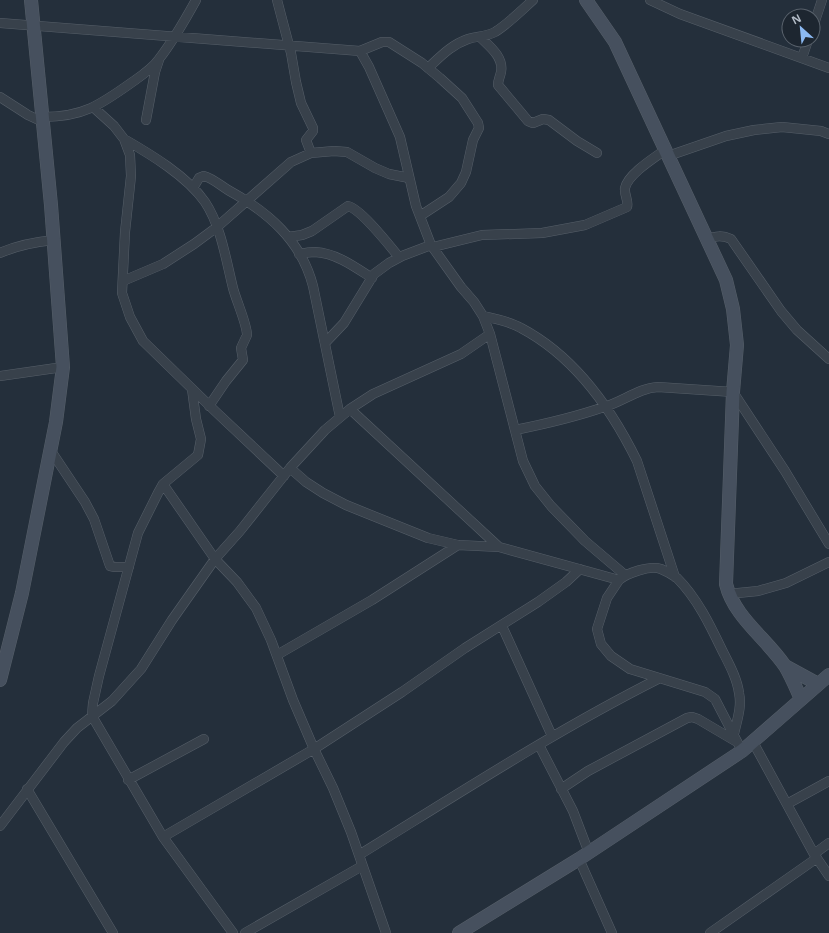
<svg xmlns="http://www.w3.org/2000/svg" width="829" height="933" viewBox="0 0 829 933" font-family="'Noto Sans',sans-serif">
	<style>
		.lines { fill: none; stroke-linecap: round; stroke-linejoin: round }
		.street-casing { stroke: #565f69; stroke-width: 10 }
		.secondary-casing { stroke: #565f69; stroke-width: 14 }
		.street { stroke: #38414b; stroke-width: 9 }
		.secondary { stroke: #46505e; stroke-width: 13 }
	</style>
	<rect width="100%" height="100%" fill="#242f3b"/>
	<g class="lines">
		<!-- street casing -->
		<g class="street-casing">
			<path id="street" d="M277,0L291,53L296,82L301,103L313,128V131L306,140L311,153
				M650,0L680,14L829,68
				M0,23L360,51L382,42H389L422,63L440,78L462,98L478,123L479,128L473,140L466,172L461,183L449,197L420,216
				M813,27L822,0
				M480,37C489,46 504,57 501,72C500,77 498,80 498,85L528,121L533,123L543,119L549,120L577,141L597,153
				M360,51L369,67L400,137L416,206L431,245L461,287L474,302L483,316L490,334L523,461L535,486L551,506L585,541L625,575
				M802,58L808,40
				M428,68C441,56 451,45 468,39C477,36 486,37 495,32C508,24 522,10 533,0
				M0,97L28,115L43,122
				M93,107L114,126L124,139L130,155L131,176L125,232L122,293L130,317L143,341L216,412L284,476
				M43,117C83,117 100,105 131,83C141,76 152,69 159,59C173,41 185,20 196,0
				M146,120L155,72L159,60
				M124,139C150,154 187,176 205,202C221,226 226,260 233,288C236,300 247,324 247,335L241,348L243,360L226,381L209,406
				M668,156L726,136L754,130L782,127L821,131L829,134
				M193,188L199,178L204,176C212,178 220,185 228,190C268,212 301,240 313,286L340,417
				M288,237L302,235L312,231L348,206C361,209 389,245 399,257
				M707,239C716,236 722,235 731,239L781,311L797,330L829,359
				M433,247L482,235L542,233L585,225L627,207C629,201 624,195 625,188C628,174 654,158 665,150
				M0,253C18,245 34,242 54,240
				M299,254C304,253 310,252 315,252C336,253 355,267 372,278
				M123,281L163,264L194,244L217,227L291,162L311,153L334,151L347,152L375,168L389,174L409,178
				M483,316C496,319 509,321 521,328C574,356 611,408 637,461L675,577
				M325,343L344,323L374,274L389,263L402,256L431,245
				M0,376L63,367
				M192,389L196,419L201,439L198,455L163,484L158,493L138,533L99,676L93,703L92,716L163,837L233,933
				M350,409L499,547
				M515,430C545,424 575,417 604,407C622,402 639,388 658,387L733,392L785,471L829,544
				M51,451L85,502L94,519L110,566L115,567H129
				M290,468L306,482L323,493L346,505L428,538L458,545L499,547L619,580C627,573 650,565 661,569C666,571 673,575 677,578C697,598 710,625 722,650C729,664 737,678 739,693C742,707 737,720 734,734
				M163,484L215,559L237,582L256,608L271,640L293,700L314,749L333,788L351,832L386,933
				M619,580L607,598L597,629L601,644L611,656L630,669L705,692L715,699L742,751
				M728,594L758,591L786,583L829,562
				M502,626L552,736
				M277,655L372,600L458,545
				M753,742L814,854L829,876
				M539,745L573,811L589,853
				M128,780L204,739
				M27,789L113,933
				M561,789L588,771L687,718L692,717L698,719L737,742
				M787,804L829,781
				M0,826L64,742L77,728L112,701L141,669L172,620L215,559L240,531L290,468L325,430L350,409L373,394L461,354L490,334
				M163,837L314,749L402,692L465,648L538,602L566,582L580,569
				M814,854L829,843
				M359,855C458,794 555,731 658,679
				M579,859L612,933
				M245,933L362,866
				M710,933L817,858"/>
		</g>
		<!-- secondary casing -->
		<g class="secondary-casing">
			<path id="secondary" d="M586,0L615,42L726,280L733,309L737,345L733,392L726,584C734,617 766,638 785,666C791,676 796,688 801,699
				M785,666L818,684
				M0,680L22,593L56,422L63,367L51,205L31,0
				M459,933L579,859L742,751L829,675"/>
		</g>
		<!-- street -->
		<use href="#street" class="street"/>
		<!-- secondary -->
		<use href="#secondary" class="secondary"/>
	</g>
	<!-- north arrow -->
	<g transform="translate(801 28) rotate(333)"><circle r="19" fill="#1d2630" stroke="#59626c"/>
	<path d="M0-3L7 15L0 10L-7 15Z" fill="#8cbaf3"/>
	<text y="-6" font-size="11" font-weight="bold" text-anchor="middle" fill="#b3bcc7">N</text>
	</g>
</svg>
